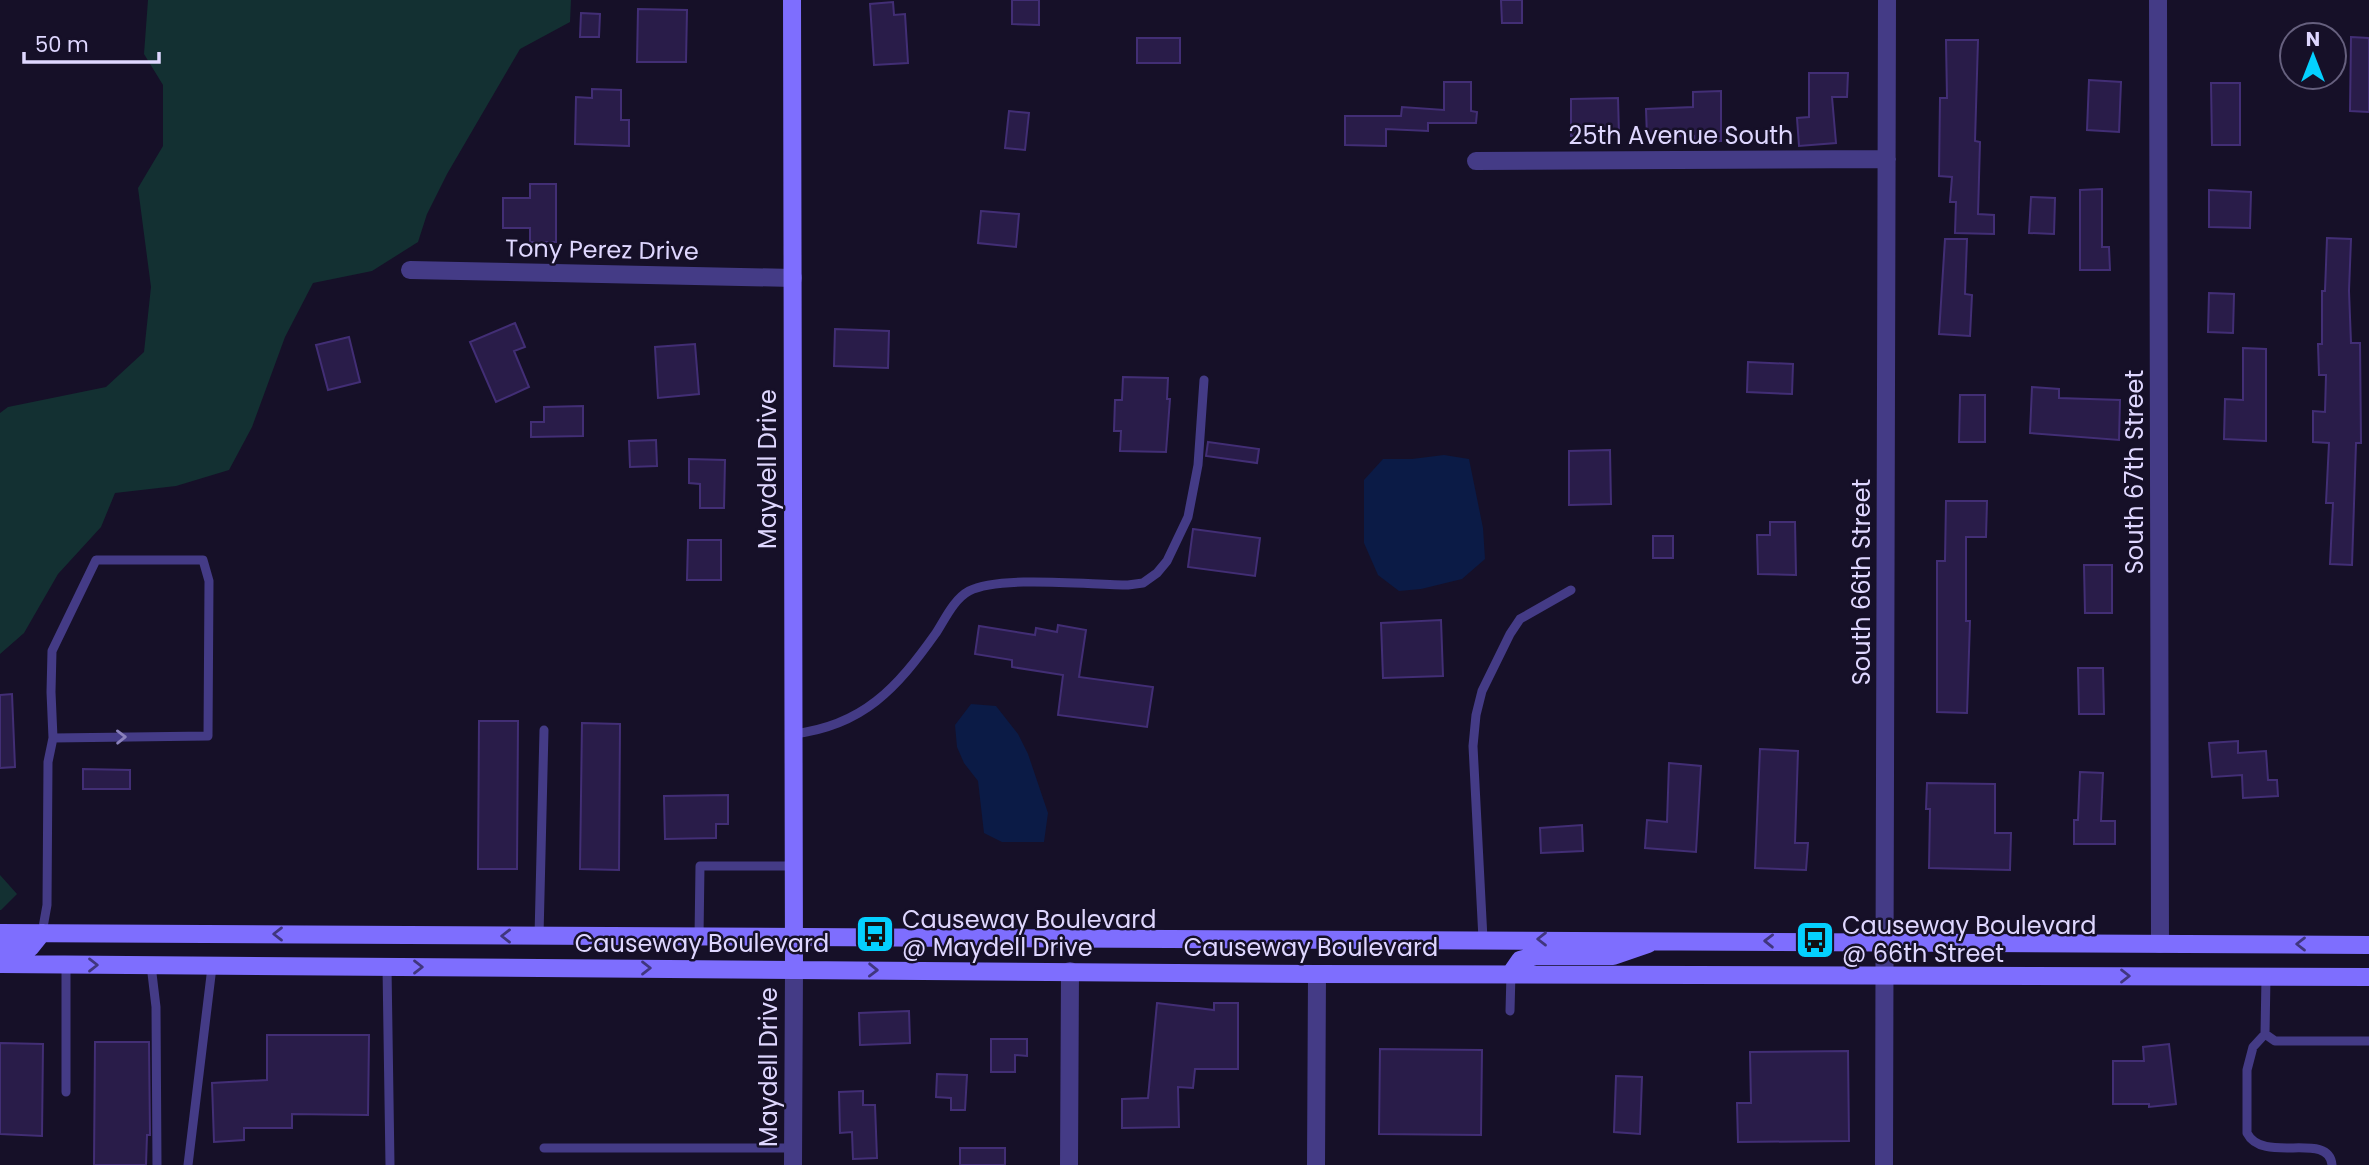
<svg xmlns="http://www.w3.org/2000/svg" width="2369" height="1165" viewBox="0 0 2369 1165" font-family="Poppins,sans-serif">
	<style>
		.green { fill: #133032 }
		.water { fill: #0b1b46 }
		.building { fill: #291c49; stroke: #422e75; stroke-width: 2 }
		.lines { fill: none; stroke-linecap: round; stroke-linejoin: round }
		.lane { stroke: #443b86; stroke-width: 9 }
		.street { stroke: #443b86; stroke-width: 18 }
		.secondary { stroke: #7e6efe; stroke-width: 18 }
		.oneway { stroke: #8a81bc }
		.oneway2 { stroke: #40367e }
		.labels { text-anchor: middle; stroke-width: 5; stroke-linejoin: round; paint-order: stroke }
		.street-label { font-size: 24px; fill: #dfd7ff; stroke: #161028 }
		.poi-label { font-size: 24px; fill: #dfd7ff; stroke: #161028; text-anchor: start }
	</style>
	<rect width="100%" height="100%" fill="#161028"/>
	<!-- green -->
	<path class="green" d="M148,0H571L570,22L520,49L447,174L427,214L418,242L372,271L313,283L285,337L252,427L229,470L176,486L115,493L101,527L58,574L24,633L0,654V413L8,407L106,387L144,352L151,287L138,188L163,146V85L144,54Z
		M0,875L17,894L1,910H0Z"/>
	<!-- water -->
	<path class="water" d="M1444,455L1469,459L1483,528L1485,559L1462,579L1421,589L1399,591L1378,575L1364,543V480L1383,459H1412Z
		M971,704L996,706L1018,734L1028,754L1048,813L1044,842H1002L984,833L978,781L964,763L957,747L955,725Z"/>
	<!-- building -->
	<path class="building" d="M1012,0H1039V25L1012,24Z
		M1501,0H1522V23H1502Z
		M893,2L894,15L905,14L908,63L874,65L870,4Z
		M638,9L687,10L686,62H637Z
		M581,13L600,14L599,37H580Z
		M2351,37L2369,38V112L2350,111Z
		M1137,38H1180V63H1137Z
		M1946,40H1978L1975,141L1980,142L1978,214L1994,215V234L1955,233L1956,202H1950L1952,177L1939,176L1940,98H1947Z
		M1809,73H1848L1847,97H1832L1836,143L1799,146L1797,118L1809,117Z
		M2089,80L2121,82L2119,132L2087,130Z
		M1444,82H1471V111L1477,112L1476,123H1428V131L1386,129V146L1345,145V116H1401L1402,107L1444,110Z
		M2211,83H2240V145H2212Z
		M592,89L621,90V120H629V146L575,144L576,97L592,98Z
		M1721,91V141L1694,142V136L1647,137L1646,109L1693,107V92Z
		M1618,98L1619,134L1571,136V99Z
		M1009,111L1029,113L1025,150L1005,148Z
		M530,184H556V242H530V228H503V198H530Z
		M2102,189V247H2109L2110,270H2080V190Z
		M2209,190L2251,192L2250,228L2209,227Z
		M2031,197L2055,198L2054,234L2029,233Z
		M981,211L1019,214L1016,247L978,243Z
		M2327,238L2351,239L2349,291L2351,343H2360L2361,443H2356L2352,565L2330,564L2333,503H2326L2329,443L2313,442V411L2325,412L2326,375H2319L2318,344H2322V291H2325Z
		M1945,239H1967L1965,294L1972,295L1970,336L1939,334Z
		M2209,293L2234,294L2233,333L2208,332Z
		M515,323L525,347L514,351L529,387L496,402L470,342Z
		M835,329L889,331L888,368L834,366Z
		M349,337L360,382L328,390L316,345Z
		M695,344L699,394L658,398L655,347Z
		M2243,348L2266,349V441L2224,439L2225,399L2243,400Z
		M1748,362L1793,364L1792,394L1747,392Z
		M1123,377L1168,378L1167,399H1170L1166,452L1120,451L1121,431H1114L1115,400H1122Z
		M2032,387L2059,389V398L2120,400L2119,440L2030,433Z
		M1960,395H1985V442H1959Z
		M583,406V436L531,437V422H544V407Z
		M656,440L657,466L630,467L629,441Z
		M1208,442L1259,449L1257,463L1206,456Z
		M1610,450L1611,504L1569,505V451Z
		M689,459L725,460L724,508H700V484L689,483Z
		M1946,501H1987L1986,537H1966V621H1970L1967,713L1937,712V561H1945Z
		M1770,522H1795L1796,575L1758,574L1757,535H1770Z
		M1193,529L1260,538L1255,576L1188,567Z
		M1653,536H1673V558H1653Z
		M688,540H721V580H687Z
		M2084,565H2112V613H2085Z
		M1441,620L1443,676L1383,678L1381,623Z
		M1058,625L1086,630L1079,677L1153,687L1147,727L1058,715L1063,675L1012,667V660L975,654L979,626L1035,635L1036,628L1057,632Z
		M2078,668H2103L2104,714H2079Z
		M12,694L15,767L0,768V695Z
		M479,721H518L517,869H478Z
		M582,723L620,724L619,870L580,869Z
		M2238,741V753L2266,751L2268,780H2277L2278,796L2243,798L2242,775L2212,777L2209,743Z
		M1760,749L1798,751L1795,843H1808L1806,870L1755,868Z
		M1669,763L1701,766L1696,852L1645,848L1647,820L1667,822Z
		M83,769L130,770V789H83Z
		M2080,772L2103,773L2101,821H2115V844H2074V820H2078Z
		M1927,783L1995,784V833H2011L2010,870L1929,868L1930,809H1926Z
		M728,795V824H716V838L665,839L664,796Z
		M1582,825L1583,851L1541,853L1540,828Z
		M1157,1003L1214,1010V1003H1238V1069H1195L1193,1088L1178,1087L1179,1127L1122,1128V1099L1148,1098Z
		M909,1011L910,1043L860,1045L859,1013Z
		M267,1035H369L368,1115L292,1114V1128H244V1140L214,1142L212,1083L267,1080Z
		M991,1039H1027V1056L1015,1055V1072H991Z
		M95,1042H149L150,1135H147L146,1165H94Z
		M0,1043L43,1044L42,1136L0,1134Z
		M2169,1044L2176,1104L2149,1107V1104H2113V1061H2144L2143,1047Z
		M1380,1049L1482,1050L1481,1135L1379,1134Z
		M1848,1051L1849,1141L1738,1142L1737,1103H1751L1750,1052Z
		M937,1074L967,1075L965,1110H951V1098L936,1097Z
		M1616,1076L1642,1077L1640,1134L1614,1132Z
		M863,1091V1105H875L877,1158L853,1159L852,1132L840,1133L839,1092Z
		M960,1148H1005V1165H960Z"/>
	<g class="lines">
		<!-- lane -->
		<path class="lane" d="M793,734C863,726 897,688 936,633C945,619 954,599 969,591C1000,575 1090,585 1128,585L1143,583L1157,573L1167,561L1188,517L1198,465L1204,380
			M42,933L47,905L48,762L53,738L51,692L52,651L96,560H203L209,581L208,736L53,738
			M539,936L544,730
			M699,937L700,866H794
			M1483,939L1473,746L1476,715L1482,691L1510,634L1520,619L1571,590
			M66,965V1092
			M151,965L156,1007L157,1165
			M387,967L390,1165
			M2266,977L2265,1034L2253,1047L2247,1070V1133C2263,1165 2329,1130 2332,1165
			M1510,1011L1511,973
			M2265,1034L2275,1041H2369
			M544,1148H793
			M188,1165L212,967"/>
		<!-- street -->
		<path class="street" d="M2158,0L2160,944
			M1476,161L1887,159
			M410,270L793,278
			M793,1165L794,969
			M1069,1165L1070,971
			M1316,1165L1317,974
			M1884,1165L1887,0"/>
		<!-- secondary -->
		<path class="secondary" d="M792,0L794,969
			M0,933L2369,945
			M0,950L30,948L42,933
			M0,964L1317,974L2369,977
			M1511,973L1520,960L1535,956H1613L1648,944"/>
	</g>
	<!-- one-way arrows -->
	<defs><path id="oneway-chevron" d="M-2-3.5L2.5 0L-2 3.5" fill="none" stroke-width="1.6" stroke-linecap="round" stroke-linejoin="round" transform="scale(1.75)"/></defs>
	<use class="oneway" href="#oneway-chevron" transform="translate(121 737) rotate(-1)"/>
	<g class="oneway2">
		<use href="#oneway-chevron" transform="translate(278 934) rotate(-180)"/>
		<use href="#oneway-chevron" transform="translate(506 936) rotate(-180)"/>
		<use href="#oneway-chevron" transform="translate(1542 939) rotate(-180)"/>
		<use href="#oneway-chevron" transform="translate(1769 941) rotate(-179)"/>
		<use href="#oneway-chevron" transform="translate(2301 944) rotate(-180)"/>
		<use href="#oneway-chevron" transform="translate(93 965)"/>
		<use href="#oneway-chevron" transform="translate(418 967)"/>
		<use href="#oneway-chevron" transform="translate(646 968)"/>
		<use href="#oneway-chevron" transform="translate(873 970) rotate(1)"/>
		<use href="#oneway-chevron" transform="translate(2125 976)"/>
	</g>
	<!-- icons -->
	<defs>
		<g id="bus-square" transform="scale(2.0125)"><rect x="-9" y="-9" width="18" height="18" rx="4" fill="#04d0fe" stroke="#161028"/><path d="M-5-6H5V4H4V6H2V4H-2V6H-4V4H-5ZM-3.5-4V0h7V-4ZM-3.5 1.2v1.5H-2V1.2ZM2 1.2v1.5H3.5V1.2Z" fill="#111"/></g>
	</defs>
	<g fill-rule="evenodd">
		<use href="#bus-square" x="875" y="934"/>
		<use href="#bus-square" x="1815" y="940"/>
	</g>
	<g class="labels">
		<!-- street labels -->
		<g class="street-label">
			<text x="1681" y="144">25th Avenue South</text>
			<text transform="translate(602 250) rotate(1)" y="8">Tony Perez Drive</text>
			<text transform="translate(768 469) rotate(-90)" y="8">Maydell Drive</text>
			<text transform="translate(2135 472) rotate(-90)" y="8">South 67th Street</text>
			<text transform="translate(1862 582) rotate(-90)" y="8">South 66th Street</text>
			<text x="702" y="952">Causeway Boulevard</text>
			<text x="1311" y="956">Causeway Boulevard</text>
			<text transform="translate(769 1067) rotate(-90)" y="8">Maydell Drive</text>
		</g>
		<!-- poi labels -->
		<g class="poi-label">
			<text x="902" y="928">Causeway Boulevard<tspan x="902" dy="28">@ Maydell Drive</tspan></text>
			<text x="1842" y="934">Causeway Boulevard<tspan x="1842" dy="28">@ 66th Street</tspan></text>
		</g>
	</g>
	<!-- north arrow -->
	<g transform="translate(2313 56)"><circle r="33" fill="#161028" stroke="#66607e" stroke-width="2"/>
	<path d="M0-5L12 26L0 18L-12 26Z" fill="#04d0fe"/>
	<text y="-10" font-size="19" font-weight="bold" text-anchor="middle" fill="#dfd7ff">N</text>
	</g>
	<!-- scale -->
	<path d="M24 52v10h135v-10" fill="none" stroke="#dfd7ff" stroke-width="3.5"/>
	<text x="35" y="52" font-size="21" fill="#dfd7ff" stroke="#161028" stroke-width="5" paint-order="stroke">50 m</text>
</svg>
